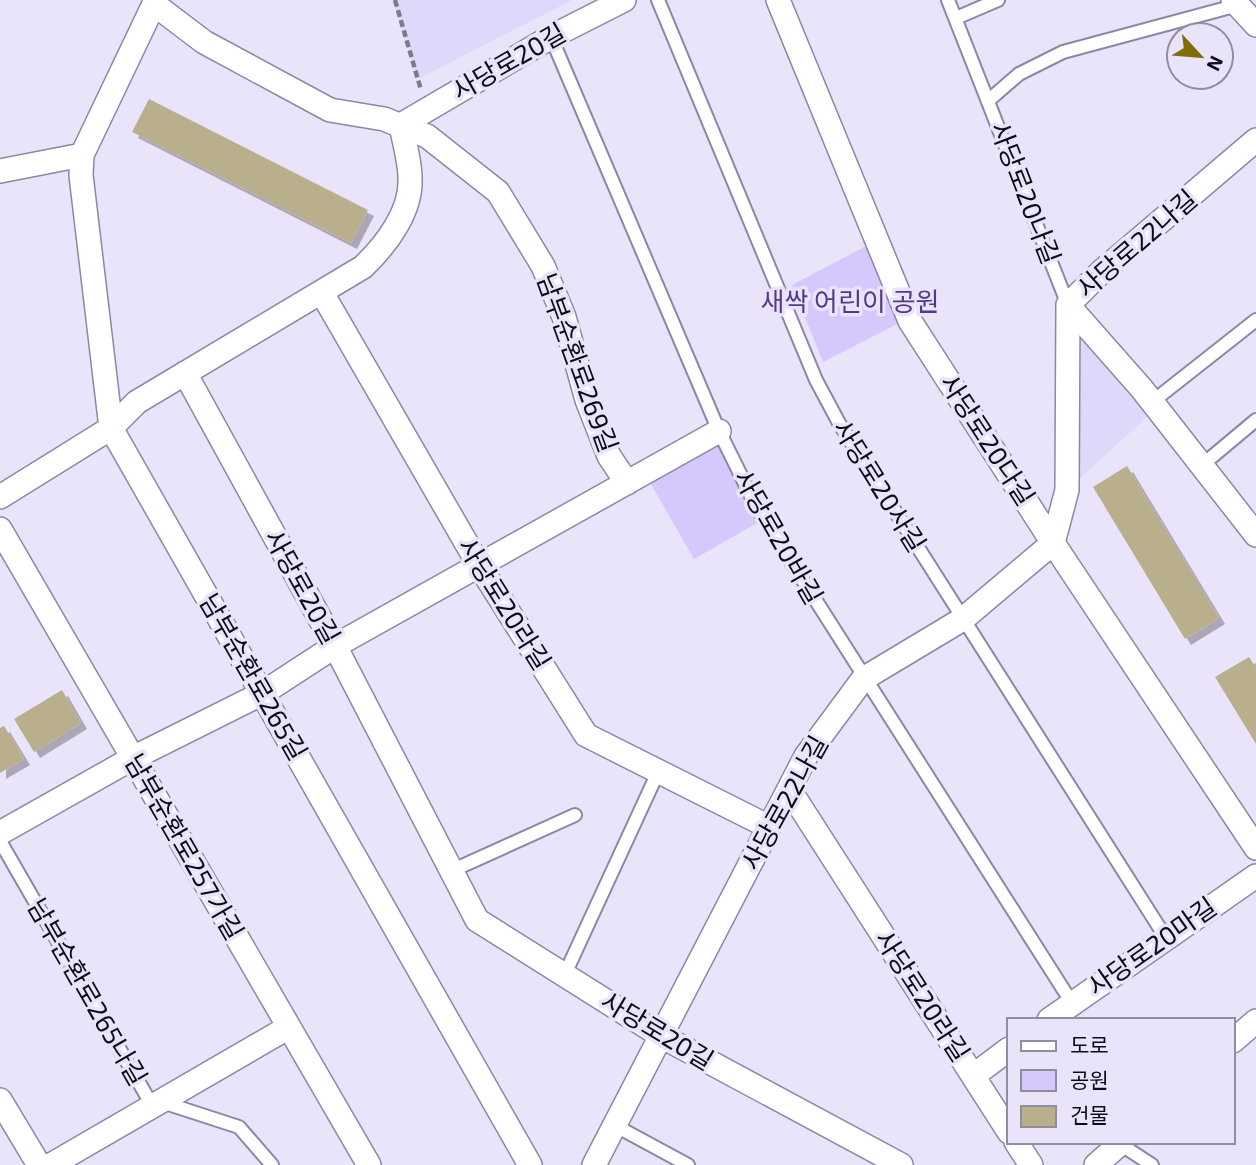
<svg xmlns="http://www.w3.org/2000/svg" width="1256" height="1165" viewBox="0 0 1256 1165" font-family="'Exo 2','Noto Sans KR',sans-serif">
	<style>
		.built { fill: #e0d8fa }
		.green { fill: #d4c8fd }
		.building { fill: #b9af8d; filter: url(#shadow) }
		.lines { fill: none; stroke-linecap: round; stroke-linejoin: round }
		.lane-casing { stroke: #8d86a6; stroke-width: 16 }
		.street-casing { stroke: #8d86a6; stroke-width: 26 }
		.path { stroke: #7e7a8b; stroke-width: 4.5; stroke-dasharray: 7 3.5; stroke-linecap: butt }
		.lane { stroke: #fff; stroke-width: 12 }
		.street { stroke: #fff; stroke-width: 23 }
		.labels { text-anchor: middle; stroke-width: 7; stroke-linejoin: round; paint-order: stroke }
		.street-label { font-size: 26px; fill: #0e0b17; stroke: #e9e4fa }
		.park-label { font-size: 26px; fill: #54388c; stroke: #e9e4fa }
	</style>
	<defs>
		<filter id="shadow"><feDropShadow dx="6" dy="6" stdDeviation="0" flood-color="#0004"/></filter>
	</defs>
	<rect width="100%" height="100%" fill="#e9e4fa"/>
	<!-- built -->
	<path class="built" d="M393,0H572L418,79Z
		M1068,305L1157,408L1067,490Z"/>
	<!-- green -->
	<path class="green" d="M872,243L903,321L823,362L792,285Z
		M719,431L764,519L694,559L644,472Z"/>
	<!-- building -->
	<path class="building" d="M149,99L368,210L351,243L132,132Z
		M1127,466L1219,618L1185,639L1093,487Z
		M1249,657L1256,668V744L1215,677Z
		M62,690L81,723L34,752L14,719Z
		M4,726L24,759L0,773V728Z"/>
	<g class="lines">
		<!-- lane casing -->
		<g class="lane-casing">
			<path id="lane" d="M658,0L816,380L839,423L1166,938
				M948,0L1068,305
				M956,18L998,0
				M551,37L719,431L757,508L1072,1003
				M989,100L1019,74L1063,52L1238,5
				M1152,402L1256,320
				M1201,466L1256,420
				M0,841L153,1107
				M451,871L575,815
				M565,974L659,770
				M162,1102L239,1127L272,1165
				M614,1125L688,1165
				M1120,1144L1152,1165"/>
		</g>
		<!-- street casing -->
		<g class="street-casing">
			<path id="street" d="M778,0L910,321L1053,543L1256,848
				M1233,0L1256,25
				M401,125L551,37L624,0
				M0,171L82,155
				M322,293L479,565L586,735L769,827
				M1068,305L1142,389L1256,535
				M185,373L335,646L477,920L663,1037L901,1165
				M0,497L111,428L137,402L363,267C386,245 412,211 410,178C410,161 404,142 401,125
				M0,529L369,1165
				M789,789L1009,1132
				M0,833L133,758L263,693L335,646L719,431
				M1049,1020L1256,876
				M1233,1041L1256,1021
				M973,1076L1009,1049
				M0,1100L39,1165
				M1016,1142L1031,1165
				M51,1165L289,1027
				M530,1165L111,428L81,175L82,155L154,4L204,42L330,110L384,119L427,136L498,192L543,266L564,317L587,400L609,456L627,483
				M594,1165L806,756L863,679L963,619L1053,543L1067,490L1068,305L1101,272L1256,140
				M1096,1165L1122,1142"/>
		</g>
		<!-- path -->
		<path class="path" d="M395,0L421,90"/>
		<!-- lane -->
		<use href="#lane" class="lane"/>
		<!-- street -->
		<use href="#street" class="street"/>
	</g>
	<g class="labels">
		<!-- street labels -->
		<g class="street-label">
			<text transform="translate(509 62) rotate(-30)" y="9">사당로20길</text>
			<text transform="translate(1025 193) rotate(69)" y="9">사당로20나길</text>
			<text transform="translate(1137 244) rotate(-41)" y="9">사당로22나길</text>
			<text transform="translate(577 363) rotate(70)" y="9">남부순환로269길</text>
			<text transform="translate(987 440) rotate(57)" y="9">사당로20다길</text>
			<text transform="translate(879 486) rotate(58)" y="9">사당로20사길</text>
			<text transform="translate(778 537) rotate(60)" y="9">사당로20바길</text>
			<text transform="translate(302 587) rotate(61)" y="9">사당로20길</text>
			<text transform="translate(504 604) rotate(58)" y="9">사당로20라길</text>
			<text transform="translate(253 677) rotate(60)" y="9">남부순환로265길</text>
			<text transform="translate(785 803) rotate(-61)" y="9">사당로22나길</text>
			<text transform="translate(184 847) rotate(60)" y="9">남부순환로257가길</text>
			<text transform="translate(1152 947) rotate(-35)" y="9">사당로20마길</text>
			<text transform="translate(87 992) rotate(60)" y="9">남부순환로265나길</text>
			<text transform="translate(922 996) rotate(57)" y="9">사당로20라길</text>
			<text transform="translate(657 1031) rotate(31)" y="9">사당로20길</text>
		</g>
		<!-- park labels -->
		<g class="park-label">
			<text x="850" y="311">새싹 어린이 공원</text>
		</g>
	</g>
	<!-- legend -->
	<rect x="1007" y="1018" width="228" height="126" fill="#e9e4fa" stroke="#918d9f" stroke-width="2"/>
	<rect x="1021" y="1041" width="35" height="10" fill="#ffffff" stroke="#918d9f" stroke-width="2"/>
	<text x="1070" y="1053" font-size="21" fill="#0e0b17">도로</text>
	<rect x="1021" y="1070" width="35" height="21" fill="#d4c8fd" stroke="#918d9f" stroke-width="2"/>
	<text x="1070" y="1088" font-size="21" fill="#0e0b17">공원</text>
	<rect x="1021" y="1106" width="35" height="21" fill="#b9af8d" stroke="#918d9f" stroke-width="2"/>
	<text x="1070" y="1123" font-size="21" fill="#0e0b17">건물</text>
	<!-- north arrow -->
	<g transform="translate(1200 56) rotate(116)"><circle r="33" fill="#e9e4fa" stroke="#918d9f" stroke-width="2"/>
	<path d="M0-5L12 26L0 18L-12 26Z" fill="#836d09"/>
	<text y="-10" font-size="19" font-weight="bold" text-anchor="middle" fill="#0e0b17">N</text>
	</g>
</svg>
